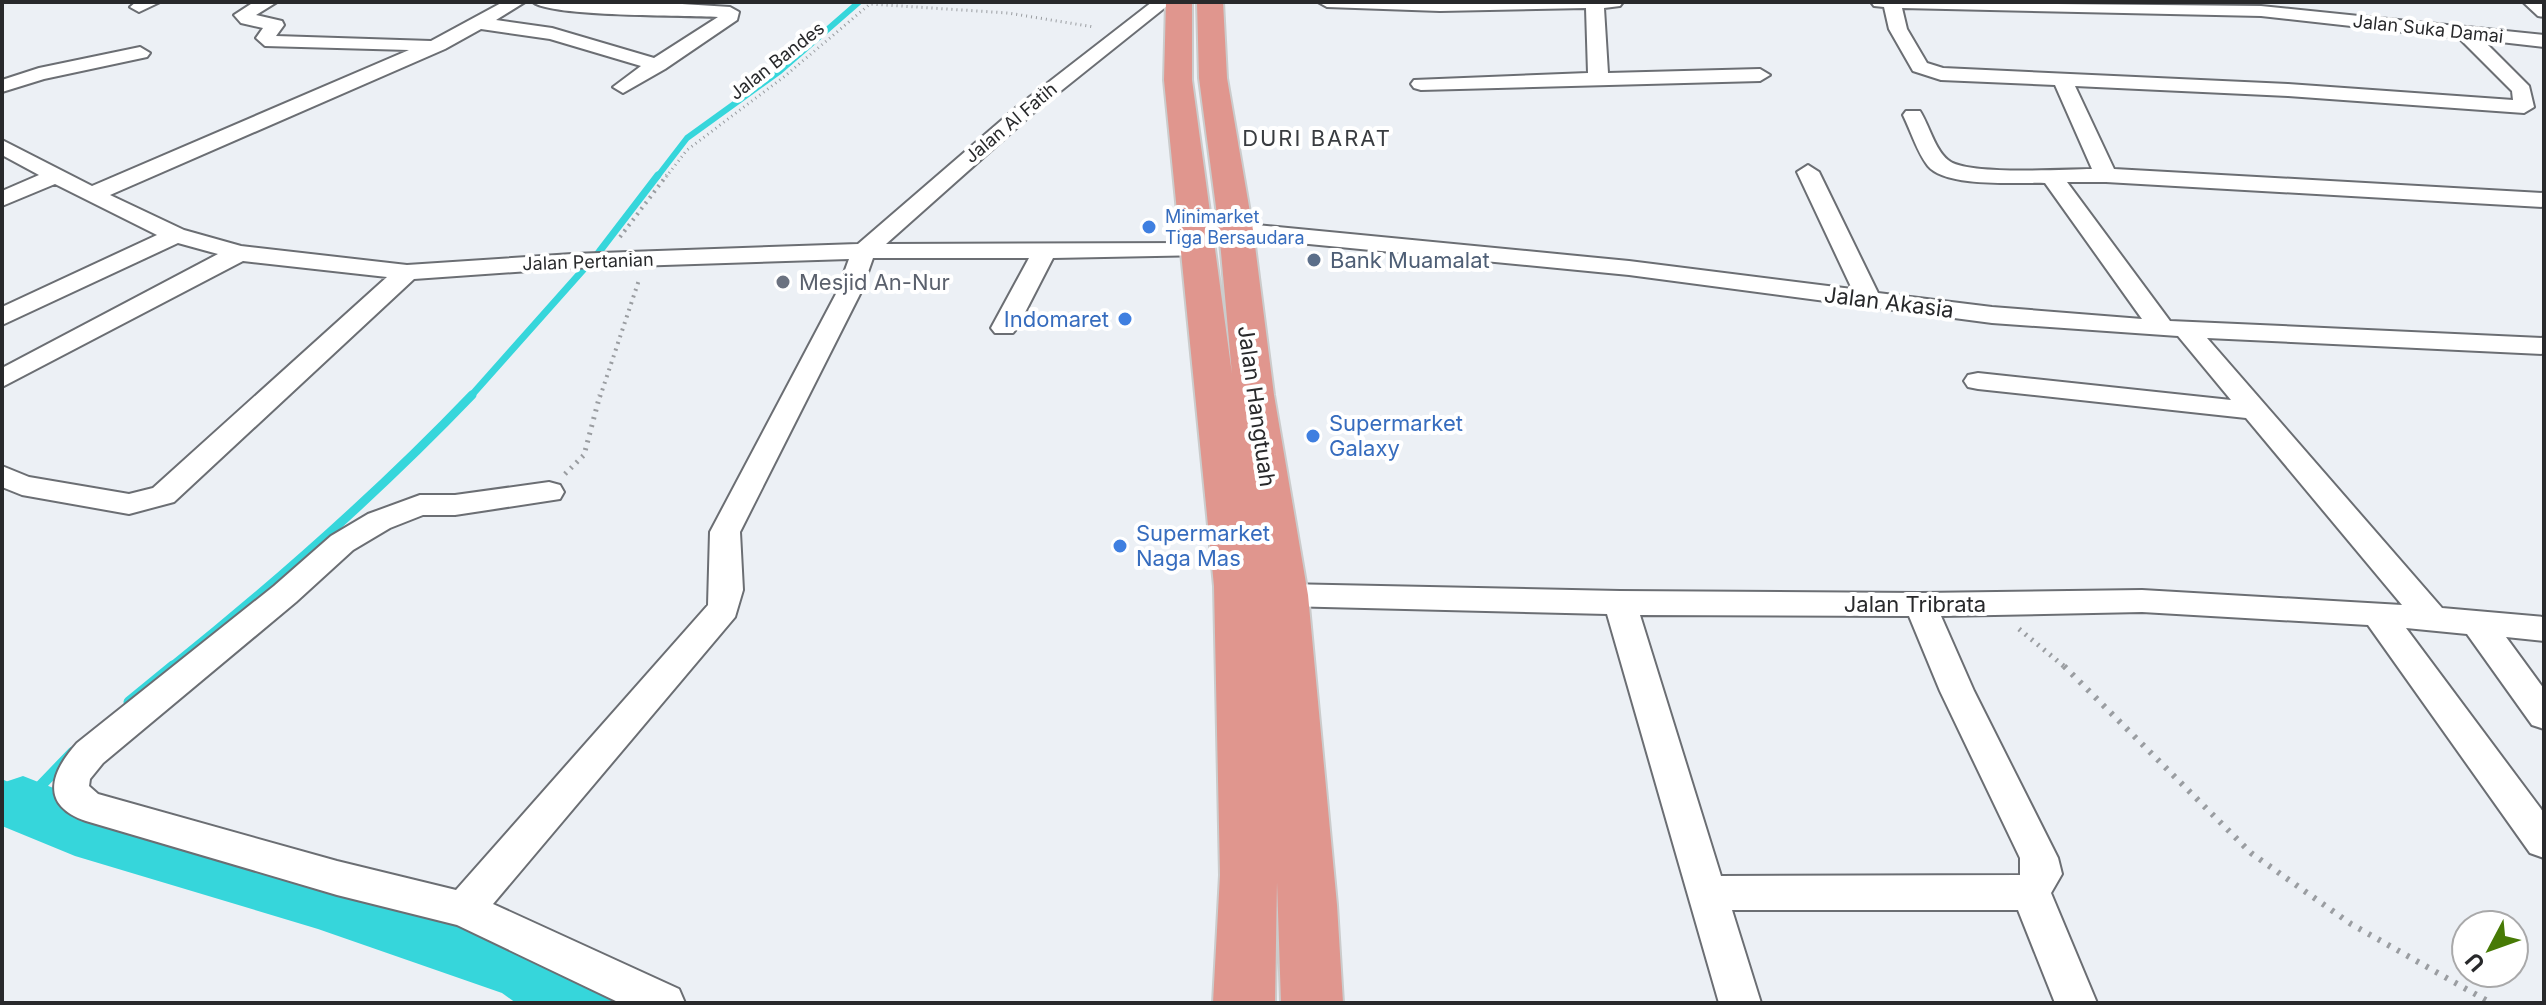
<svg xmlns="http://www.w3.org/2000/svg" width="2546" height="1005" viewBox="0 0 2546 1005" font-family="Inter,sans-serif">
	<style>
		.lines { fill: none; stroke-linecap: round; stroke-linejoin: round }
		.stream-far3 { stroke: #36d6db; stroke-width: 6 }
		.stream-far2 { stroke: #36d6db; stroke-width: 7 }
		.stream-far1 { stroke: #36d6db; stroke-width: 9 }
		.stream { stroke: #36d6db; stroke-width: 11 }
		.river { fill: #36d6db; fill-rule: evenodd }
		.minor-casing { stroke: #6b6e73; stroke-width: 4 }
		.trunk-casing { stroke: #cbcccc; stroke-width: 4 }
		.path-far3 { stroke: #9a9da1; stroke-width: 3; stroke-dasharray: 1 4; stroke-linecap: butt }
		.path-far2 { stroke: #9a9da1; stroke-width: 4; stroke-dasharray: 2 5; stroke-linecap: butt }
		.path-far1 { stroke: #9a9da1; stroke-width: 5; stroke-dasharray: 2 6; stroke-linecap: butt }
		.path { stroke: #9a9da1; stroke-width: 6; stroke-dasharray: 3 8; stroke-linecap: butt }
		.minor { fill: #fff; fill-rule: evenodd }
		.trunk { fill: #e0968e; fill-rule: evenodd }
		.shop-dot { fill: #3f7fe0; stroke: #fff; stroke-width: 3 }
		.service-dot { fill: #5c6f8a; stroke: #fff; stroke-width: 3 }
		.worship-dot { fill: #6b7280; stroke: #fff; stroke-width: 3 }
		.labels { text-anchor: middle; stroke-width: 8; stroke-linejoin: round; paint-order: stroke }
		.far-street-label { font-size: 18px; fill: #28292b; stroke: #fff }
		.far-shop-label { font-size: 18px; fill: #366cbe; stroke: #fff; text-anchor: start }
		.far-quarter-label { font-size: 22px; letter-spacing: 2px; fill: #393c40; stroke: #fff }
		.service-label { font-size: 22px; fill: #4e5e75; stroke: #fff; text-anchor: start }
		.worship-label { font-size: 22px; fill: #5b616d; stroke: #fff; text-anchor: start }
		.street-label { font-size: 22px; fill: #28292b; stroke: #fff }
		.shop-label { font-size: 22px; fill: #366cbe; stroke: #fff; text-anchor: start }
	</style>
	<rect width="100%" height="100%" fill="#ecf0f5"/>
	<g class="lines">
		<!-- stream-far3 -->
		<path class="stream-far3" d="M657,177L687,138L780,71L859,2"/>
		<!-- stream-far2 -->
		<path class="stream-far2" d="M470,397L599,252L658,175"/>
		<!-- stream-far1 -->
		<path class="stream-far1" d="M170,668C276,583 378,493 472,395"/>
		<!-- stream -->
		<path class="stream" d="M129,702L173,666
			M2,785L15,792L23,804L73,752"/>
		<!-- river -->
		<path class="river" d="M23,776L89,802L318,865L554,942L609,977L620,1003H516L502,993L318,929L75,856L2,826V783Z"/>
		<!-- minor casing -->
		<g class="minor-casing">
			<path id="minor" d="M136,2H160L139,12L130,7Z
				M254,2H277L256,15L282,21L284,25L276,36L431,41L503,2H525L496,20L552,28L654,58L718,17C687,15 549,17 533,2L666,3L730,7L739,12L737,20L665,69L623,93L613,87L641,66L550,39L481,29L445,49L110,195L184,230L241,246L407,265L572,254L858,244L1018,106L1152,2H1172L1032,114L886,244L1199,243L1207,245L1211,250L1207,255L1053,258L1017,328L1013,333H995L991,328L1029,258H873L861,292L740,532L743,590L735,617L493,904L679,989L685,1003H620L457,925L337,895L86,821C39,805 51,772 77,743L274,586L331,536L368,514L420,495H455L549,482L560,485L564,492L560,499L455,515H423L390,528L353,550L296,602L103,763L90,779L89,786L98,794L337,861L456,890L708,605L710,532L837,292L849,259L572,268L414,279L174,502L129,514L22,495L2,487V466L29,477L129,494L153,488L387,277L243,261L2,387V368L218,254L178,243L2,325V307L157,235L55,184L2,206V191L39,175L2,155V140L92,186L409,50L265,46L256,38L263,28L241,23L234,15Z
				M1318,2H1623L1620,6L1604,8L1608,73L1760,69L1770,75L1760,81L1421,90L1414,88L1411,84L1414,80L1588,73L1586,8L1440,11L1327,7Z
				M1871,2L2261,6L2544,35V47L2483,40L2529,86L2534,107L2524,113L2288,96L2075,86L2114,169L2544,193V207L2106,182H2067L2170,321L2544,338V354L2207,338L2442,608L2544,617V641L2506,637L2544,689V729L2532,725L2467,634L2406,628L2544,813V858L2530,853L2368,625L2142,612L1941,616L1974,691L2058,858L2062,874L2051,893L2097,1003H2055L2018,910H1732L1761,1003H1719L1607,614L1284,606L1273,603L1268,595L1273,587L1284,584L1620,591L1920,593L2142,590L2402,605L2246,418L1978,389L1968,387L1964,381L1968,375L1978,373L2231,400L2178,336L1992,323L1629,275L1236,237L1228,235L1224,230L1228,225L1236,223L1629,261L1852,289L1797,172L1808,165L1819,172L1878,293L1992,307L2142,319L2045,183C2018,182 1946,188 1928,166C1917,152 1911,131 1903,115L1906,111H1920C1929,125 1935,150 1948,160C1966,176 2065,169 2092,169L2055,85L1941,80L1913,71L1889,29L1884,7L1874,6ZM1902,8L2261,16L2459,38L2512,91L2513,100L2288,84L1943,68L1927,63L1907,29ZM1640,615L1909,616L1940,691L2020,858V875L1721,876Z
				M2523,2H2543L2544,17L2538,16Z
				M140,47L150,53L147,57L44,79L2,92V80L39,68Z"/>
		</g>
		<!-- trunk casing -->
		<g class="trunk-casing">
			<path id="trunk" d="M1166,2H1192V80L1232,374L1219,230L1199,78L1197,2H1223L1227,78L1253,230L1274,395L1308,595L1337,905L1343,1003H1281L1277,882L1275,1003H1213L1220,875L1214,586L1164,80Z"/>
		</g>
		<!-- path-far3 -->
		<path class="path-far3" d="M666,177L687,150L785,76L870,4L1008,13L1094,27"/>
		<!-- path-far2 -->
		<path class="path-far2" d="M620,237L667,175
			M600,397L639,280"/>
		<!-- path-far1 -->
		<path class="path-far1" d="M565,474L584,455L600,395
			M2019,629L2066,668"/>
		<!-- path -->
		<path class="path" d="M2064,666L2251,853L2351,924L2491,1003"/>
		<!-- minor -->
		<use href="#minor" class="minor"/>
		<!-- trunk -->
		<use href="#trunk" class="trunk"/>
	</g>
	<!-- markers -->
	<g class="shop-dot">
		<circle cx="1149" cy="227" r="8"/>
		<circle cx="1125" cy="319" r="8"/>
		<circle cx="1313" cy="436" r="8"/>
		<circle cx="1120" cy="546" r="8"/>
	</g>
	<circle class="service-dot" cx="1314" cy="260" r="8"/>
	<circle class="worship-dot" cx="783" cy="282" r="8"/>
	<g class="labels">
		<!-- far-street labels -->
		<g class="far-street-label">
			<text transform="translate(2428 29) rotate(6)" y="6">Jalan Suka Damai</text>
			<text transform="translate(777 61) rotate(-38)" y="6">Jalan Bandes</text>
			<text transform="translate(1011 123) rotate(-40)" y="6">Jalan Al Fatih</text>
			<text transform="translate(588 262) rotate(-2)" y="6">Jalan Pertanian</text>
		</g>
		<!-- far-shop labels -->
		<g class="far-shop-label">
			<text x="1165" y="223">Minimarket<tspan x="1165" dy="21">Tiga Bersaudara</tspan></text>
		</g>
		<!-- far-quarter labels -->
		<g class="far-quarter-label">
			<text x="1317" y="146">DURI BARAT</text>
		</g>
		<!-- service labels -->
		<g class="service-label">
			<text x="1330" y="268">Bank Muamalat</text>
		</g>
		<!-- worship labels -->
		<g class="worship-label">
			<text x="799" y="290">Mesjid An-Nur</text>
		</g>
		<!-- street labels -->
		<g class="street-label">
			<text transform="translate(1889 302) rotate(7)" y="8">Jalan Akasia</text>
			<text transform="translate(1257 406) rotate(82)" y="8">Jalan Hangtuah</text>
			<text x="1915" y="612">Jalan Tribrata</text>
		</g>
		<!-- shop labels -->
		<g class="shop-label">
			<text x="1109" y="327" text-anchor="end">Indomaret</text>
			<text x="1329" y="431">Supermarket<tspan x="1329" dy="25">Galaxy</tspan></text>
			<text x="1136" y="541">Supermarket<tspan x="1136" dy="25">Naga Mas</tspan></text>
		</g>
	</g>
	<!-- border -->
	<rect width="2546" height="1005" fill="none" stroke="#28292b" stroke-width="8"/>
	<!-- north arrow -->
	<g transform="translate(2490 949) rotate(229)"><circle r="38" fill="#ffffff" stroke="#a9a9aa" stroke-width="2"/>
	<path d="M0-6L14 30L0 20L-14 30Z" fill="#477a05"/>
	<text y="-12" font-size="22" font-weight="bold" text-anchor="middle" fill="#28292b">U</text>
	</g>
</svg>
